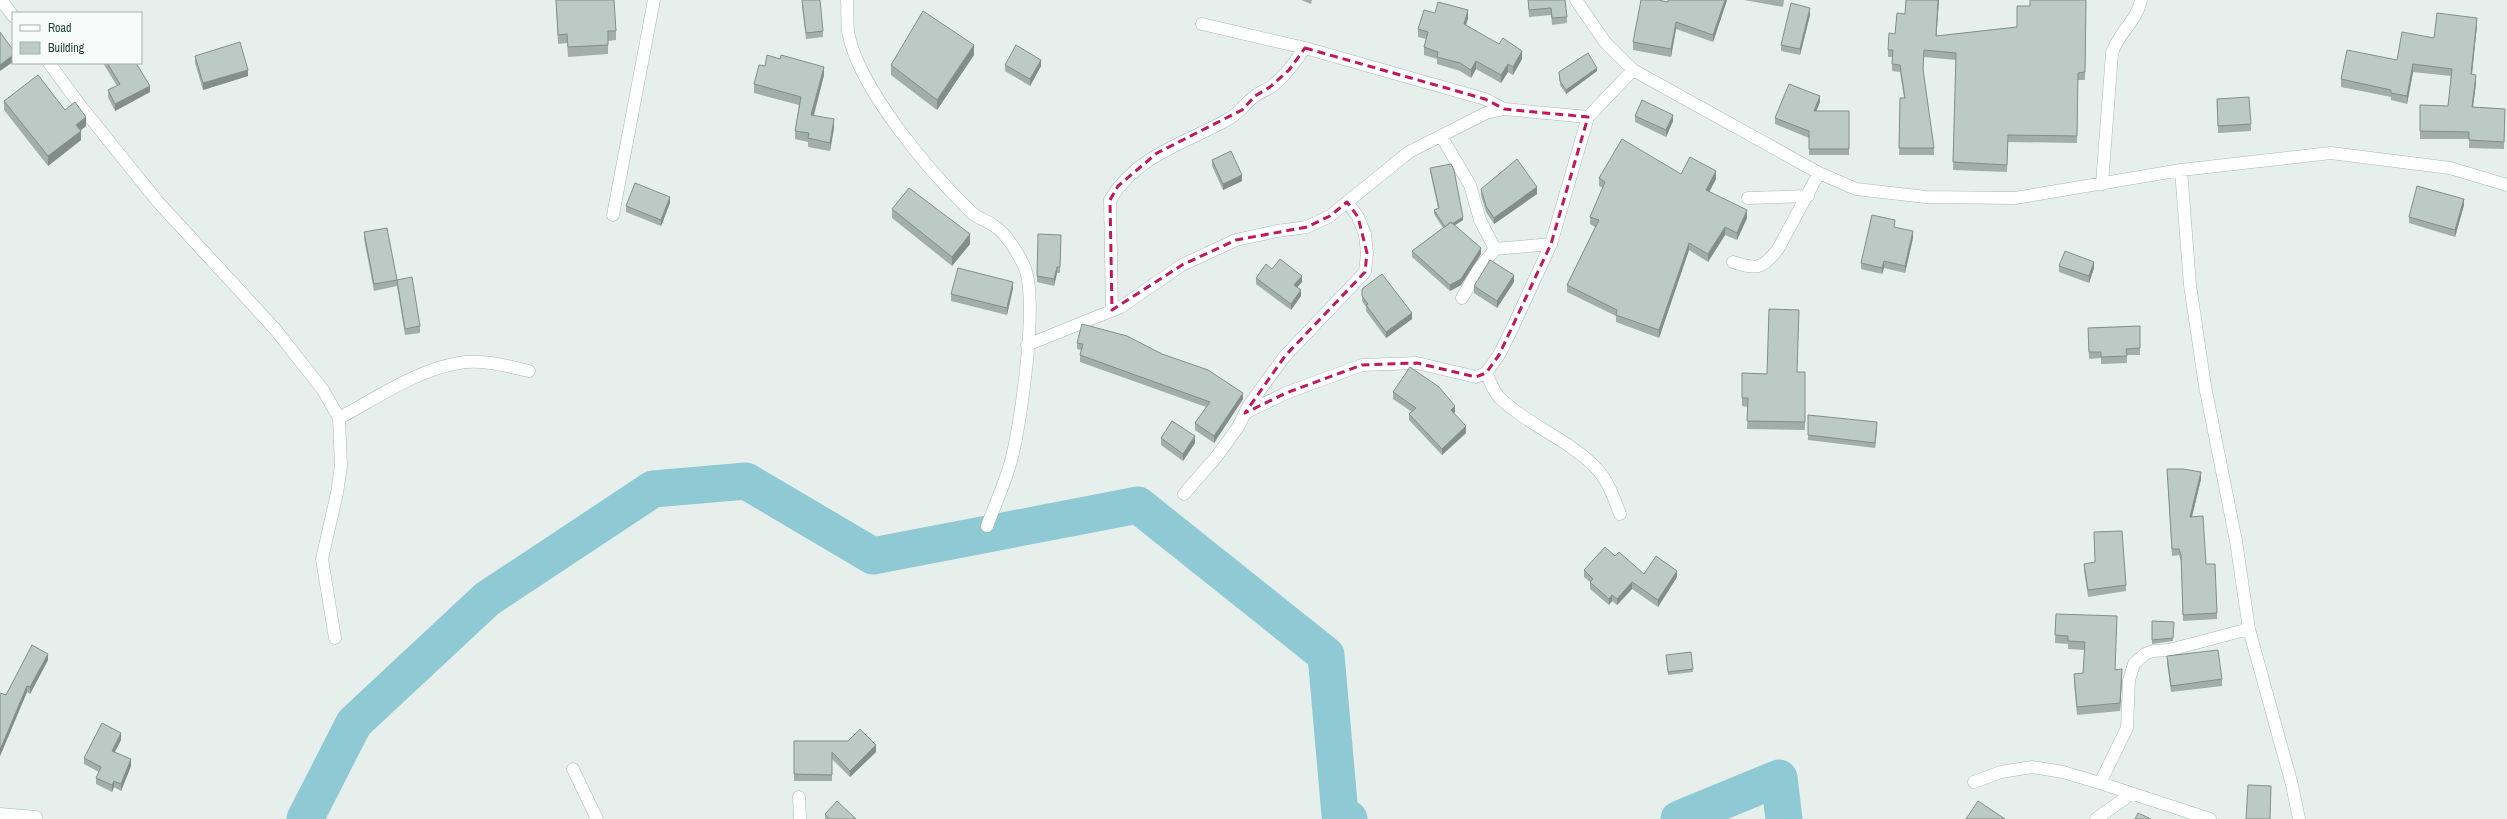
<svg xmlns="http://www.w3.org/2000/svg" width="2507" height="819" viewBox="0 0 2507 819" font-family="'Archivo Narrow',sans-serif">
	<style>
		.lines { fill: none; stroke-linecap: round; stroke-linejoin: round }
		.river { stroke: #8ec9d4; stroke-width: 37 }
		.minor-casing { stroke: #a8b8b2; stroke-width: 13 }
		.minor { stroke: #fff; stroke-width: 12 }
		.wall { fill: #a1aea9 }
		.shaded-wall { fill: #838d89 }
		.building { fill: #bbcac4; stroke: #838d89 }
		.marked { fill: none; stroke: #c2185b; stroke-width: 3; stroke-dasharray: 8 5; stroke-linejoin: round }
	</style>
	<rect width="100%" height="100%" fill="#e6efeb"/>
	<g class="lines">
		<!-- river -->
		<path class="river" d="M305,819L354,723L487,599L653,489L746,481L873,556L1138,505L1326,655L1340,815L1349,819
			M1679,819L1779,778L1784,819"/>
		<!-- minor casing -->
		<g class="minor-casing">
			<path id="minor" d="M1,0L13,16
				M847,0C848,11 846,25 849,36C861,91 930,172 970,211C976,218 986,220 993,225C1006,233 1018,253 1024,266C1039,298 1021,424 1011,461C1005,483 995,505 987,526
				M1576,0L1605,42L1633,70L1819,173L1856,189L1926,197L2015,198L2181,170L2331,153L2450,168L2507,185
				M1202,24L1305,48L1485,99L1504,109
				M49,63L80,105L158,202L275,329L323,390L339,418L341,466L337,493L322,559L335,638
				M1441,136L1470,185L1480,220L1495,249
				M2181,170L2190,285L2205,386L2236,541L2249,629L2292,785L2299,819
				M2102,184L2112,53C2119,32 2137,21 2141,0
				M1748,198L1808,196
				M613,215L654,0
				M1733,262C1756,270 1763,269 1778,249L1819,173
				M1462,298L1478,270L1495,249L1551,244
				M1112,310L1110,200C1136,156 1183,144 1225,121C1239,114 1244,104 1255,96C1260,92 1266,90 1271,87C1285,76 1295,62 1305,48
				M1027,345L1121,307L1182,265L1236,240L1277,231L1307,227L1330,216L1409,152L1486,113L1504,109L1588,117
				M1486,373C1490,380 1493,391 1499,397C1527,425 1570,440 1596,468C1608,480 1614,498 1620,514
				M1245,413L1286,393L1362,365L1417,363L1476,377L1486,373L1499,355L1511,331L1551,244L1588,117L1633,70
				M339,418C377,398 416,370 459,363C482,359 507,366 529,371
				M1184,494L1217,456L1238,427L1249,405L1285,356L1365,272L1367,253L1365,234L1358,217L1347,202
				M573,769L597,819
				M1974,782L2001,772L2032,767L2063,772L2100,783L2210,819
				M2100,783L2127,728L2129,680L2134,664L2145,654L2153,651L2169,650L2249,629
				M799,797L800,819
				M0,814L36,817
				M2096,819L2131,794"/>
		</g>
		<!-- minor -->
		<use href="#minor" class="minor"/>
	</g>
	<!-- wall -->
	<path class="wall" d="M556,0L616,31V40L608,41V54L568,57L567,43L558,44Z
		M802,0L823,31V37L806,39L802,6Z
		M1301,0H1312L1311,4Z
		M1528,0H1565L1567,17V23L1552,25L1551,15L1529,17Z
		M1727,0L1713,42L1676,29L1671,57L1633,50V42L1668,2Z
		M1744,0H1784L1783,7Z
		M1906,0H1939L1936,36L2017,27L2030,6L2086,0L2085,80H2078L2077,143L2008,142L2007,172L1953,170L1956,60L1924,57L1923,72L1934,148V155H1899L1900,98H1904L1900,72L1892,71V57H1888V50L1905,14Z
		M1435,13L1468,18L1466,25L1522,59L1513,75L1508,72L1501,83L1476,69L1471,78L1460,71L1437,64V59L1424,55V47L1426,39L1418,37V29Z
		M1810,15L1800,55L1781,51V45Z
		M2477,25L2472,75L2476,83L2473,107L2505,109L2504,149L2469,148V139H2420V105L2448,106L2451,76L2413,72L2407,104L2391,100V97L2341,87V79L2397,60L2434,38Z
		M974,55L937,110L891,75V65Z
		M195,56L248,76L203,90L195,63Z
		M103,63H136L150,92L115,111L108,97V90L117,86Z
		M1005,65L1041,66L1030,86L1005,71Z
		M765,66L824,75L814,116L834,128L830,151L808,147V142L795,139V131L799,105L754,93V84Z
		M1597,71L1566,94L1560,85L1559,72Z
		M2217,99L2251,124V131L2218,133Z
		M4,101L65,110L86,126L81,130V140L48,166L4,110Z
		M1820,102L1816,111H1849V155H1809V138L1775,124V118Z
		M1635,116L1673,121L1666,137L1635,122Z
		M1212,160L1242,181L1223,190L1212,166Z
		M1430,168L1463,220L1454,226L1481,254L1461,285L1450,291L1412,257V251L1443,228L1434,214V210L1438,208L1430,171Z
		M1681,174L1716,179L1709,192L1747,218L1737,240L1725,235L1708,262L1689,250L1659,338L1616,322V316L1567,292V285L1595,227L1590,224V217L1603,188L1599,186V178Z
		M1481,189L1537,194L1494,224L1486,212L1481,195Z
		M670,203L661,226L626,212V206Z
		M2464,205L2455,237L2409,223V217Z
		M892,209L970,244L952,266L892,218Z
		M1895,227L1913,238L1905,273L1884,268L1882,274L1861,269V263Z
		M364,232L397,280L420,326V333L405,335L397,286L374,291L364,239Z
		M1061,241L1060,273H1057L1054,286L1037,282V276Z
		M2059,266L2094,268L2089,283L2059,272Z
		M1272,269L1302,282L1297,287L1301,296L1291,310L1256,284V278Z
		M1514,282L1497,308L1474,293V286Z
		M1013,288L1007,315L951,301V294Z
		M1362,289L1412,319L1386,338L1366,311V307L1362,301Z
		M2140,326V355H2127V363L2101,364V358L2089,359L2088,328Z
		M1077,343L1162,354L1243,399L1214,443L1195,430V423L1206,407L1080,362V355L1081,350L1077,349Z
		M1798,372H1805V430L1747,429L1748,407L1742,406V373L1767,374Z
		M1393,392L1455,412L1454,413L1466,433L1442,455L1409,420V414L1412,412L1393,399Z
		M1808,415L1877,428L1875,448L1808,440Z
		M1161,438L1195,443L1183,461L1161,445Z
		M2167,469L2201,479L2192,517L2206,564L2217,613V619L2183,621L2181,561L2179,555L2172,556Z
		M1615,556L1644,574L1677,577L1658,607L1632,589L1617,605L1612,601L1609,605L1590,589V582L1584,577V570Z
		M2084,564L2126,585V591L2088,597L2084,570Z
		M2056,614L2116,670L2122,677L2120,711L2077,715L2074,682V674L2083,673L2085,650L2068,649V644L2055,643Z
		M2174,622L2173,641L2152,644V640Z
		M1666,655L1693,669V672L1668,675Z
		M2167,656L2222,679V686L2171,692L2167,663Z
		M48,660L30,694L27,692L0,756V693L6,695Z
		M121,740L115,752L131,766L121,791L114,787L112,792L96,784V778L99,772L84,764V758Z
		M794,741L876,752L850,777L832,759V781H794Z
		M825,814L856,819H825Z"/>
	<!-- shaded-wall -->
	<path class="shaded-wall" d="M1725,0H1727L1713,42V35Z
		M1938,0H1939L1936,43V36Z
		M1810,8V15L1800,55V49Z
		M1468,10V18L1464,32V24Z
		M2477,18V25L2471,82V74Z
		M1676,22V29L1671,57V49Z
		M974,45V55L937,110V100Z
		M1522,51V59L1513,75V67Z
		M13,55V62L0,71V65Z
		M1041,60V66L1030,86V79Z
		M1476,61V69L1471,78V70Z
		M1508,64V72L1501,83V75Z
		M2413,64V72L2407,104V96Z
		M824,67V75L811,124V115Z
		M1597,68V71L1566,94V90Z
		M248,70V76L203,90V83Z
		M2476,75V83L2472,115V107Z
		M150,86V92L115,111V104Z
		M1820,96V102L1814,117V111Z
		M1673,115V121L1666,137V130Z
		M86,117V126L76,134V125Z
		M834,119V128L830,151V143Z
		M81,131V140L48,166V156Z
		M1716,171V179L1706,198V190Z
		M1242,175V181L1223,190V184Z
		M1537,187V194L1494,224V218Z
		M670,197V203L661,226V220Z
		M2464,199V205L2455,237V230Z
		M1747,210V218L1737,240V233Z
		M1463,217V220L1445,231V228Z
		M1725,227V235L1708,262V254Z
		M1913,231V238L1905,273V266Z
		M970,234V244L952,266V257Z
		M1689,243V250L1659,338V330Z
		M1481,248V254L1461,285L1450,291V285Z
		M1884,261V268L1882,274V268Z
		M2094,262V268L2089,283V276Z
		M1057,267V273L1054,286V279Z
		M1514,275V282L1497,308V301Z
		M1302,276V282L1294,291V285Z
		M1013,282V288L1007,315V308Z
		M1301,290V296L1291,310V304Z
		M1412,313V319L1386,338V332Z
		M1243,393V399L1214,443V436Z
		M1455,406V412L1451,416V410Z
		M1877,422V428L1875,448V443Z
		M1466,426V433L1442,455V449Z
		M1195,436V443L1183,461V454Z
		M2201,472V479L2190,524V517Z
		M1677,571V577L1658,607V600Z
		M1632,582V589L1617,605V599Z
		M1612,595V601L1609,605V599Z
		M48,654V660L30,694V687Z
		M2122,669V677L2120,711V703Z
		M27,686V692L0,756V750Z
		M121,733V740L112,757V751Z
		M876,745V752L850,777V771Z
		M131,759V766L121,791V784Z
		M114,781V787L112,792V785Z"/>
	<!-- building -->
	<path class="building" d="M556,0H614L616,31H608V45L568,47L567,34L558,35Z
		M802,0H820L823,31L806,33Z
		M1528,0H1565L1567,17L1552,18L1551,8L1529,10Z
		M1641,0H1658L1668,2V0H1725L1713,35L1676,22L1671,49L1633,42Z
		M1906,0H1938L1936,36L2017,27V6H2030V0H2086L2085,72L2078,73L2077,136L2008,135L2007,165L1953,162L1956,53L1924,50L1923,69L1934,148H1899L1900,98H1905L1900,65L1892,64L1893,50H1888L1889,33L1895,34L1897,13L1905,14Z
		M1438,2L1468,10L1464,24L1499,44L1503,38L1522,51L1513,67L1508,64L1501,75L1476,61L1471,70L1460,63L1437,57L1438,52L1424,47L1428,32L1418,29L1424,10L1435,13Z
		M1791,3L1810,8L1800,49L1781,45Z
		M923,11L974,45L937,100L891,65Z
		M2437,13L2477,18L2471,74L2476,75L2472,107L2505,109L2504,142L2469,140V132L2420,131V105L2448,106L2452,69L2413,64L2407,96L2391,93V90L2341,79L2347,50L2397,60L2402,32L2434,38Z
		M0,32L13,50V55L0,65Z
		M240,42L248,70L203,83L195,56Z
		M1016,45L1041,60L1030,79L1005,65Z
		M1588,53L1597,68L1566,90L1560,81L1559,72Z
		M767,55L780,59L781,55L824,67L811,115L834,119L830,143L808,138L809,133L795,131L801,97L754,84L759,65L765,66Z
		M107,63H136L150,86L115,104L108,90L120,84Z
		M38,75L65,110L75,102L86,117L76,125L81,131L48,156L4,101Z
		M1789,84L1820,96L1814,111H1849V149H1809V131L1775,118Z
		M2249,97L2251,124L2218,126L2217,99Z
		M1642,100L1673,115L1666,130L1635,116Z
		M1622,139L1681,174L1690,157L1716,171L1706,190L1747,210L1737,233L1725,227L1708,254L1689,243L1659,330L1616,315L1617,310L1567,285L1599,220L1590,217L1605,182L1599,178Z
		M1231,151L1242,175L1223,184L1212,160Z
		M1517,159L1537,187L1494,218L1486,206L1481,189Z
		M1451,164L1454,170L1463,217L1452,224L1451,222L1445,227L1434,210L1439,208L1430,168Z
		M635,183L670,197L661,220L626,206Z
		M2417,186L2464,199L2455,230L2409,217Z
		M909,188L970,234L952,257L892,209Z
		M1872,215L1895,220L1894,227L1913,231L1905,266L1884,261L1882,268L1861,263Z
		M1451,222L1481,248L1461,279L1450,285L1412,251Z
		M387,228L397,280L374,284L364,232Z
		M1038,234L1061,235L1060,267H1057L1054,279L1037,276Z
		M2065,251L2094,262L2089,276L2059,266Z
		M1280,259L1302,276L1294,285L1301,290L1291,304L1256,278L1266,264L1272,269Z
		M1490,260L1514,275L1497,301L1474,286Z
		M958,268L1013,282L1007,308L951,294Z
		M1382,274L1412,313L1386,332L1366,305L1368,304L1362,296V289Z
		M412,277L420,326L405,329L397,280Z
		M1769,309L1799,310L1797,372H1805V422L1747,421L1748,398H1742V373L1767,374Z
		M1082,324L1127,336L1162,354L1208,370L1243,393L1214,436L1195,423L1210,402L1080,355L1083,344L1077,343Z
		M2140,326V348L2126,349L2127,356L2101,357V352H2089L2088,328Z
		M1410,367L1439,387L1455,406L1451,410L1466,426L1442,449L1409,414L1416,408L1393,392Z
		M1808,415L1877,422L1875,443L1808,435Z
		M1172,421L1195,436L1183,454L1161,438Z
		M2167,469H2183L2201,472L2190,517L2203,516L2206,564H2215L2217,613L2183,615L2181,555L2179,549H2172Z
		M2122,531L2126,585L2088,590L2084,564L2095,562L2094,532Z
		M1605,547L1615,556L1619,552L1644,574L1656,556L1677,571L1658,600L1632,582L1617,599L1612,595L1609,599L1590,582L1593,579L1584,570Z
		M2056,614L2117,616L2115,670L2122,669L2120,703L2077,707L2074,674L2083,673L2085,642L2068,641V636L2055,635Z
		M2152,621L2174,622L2173,638L2152,640Z
		M32,645L48,654L30,687L27,686L0,750V693L6,695Z
		M2218,650L2222,679L2171,686L2167,656Z
		M1691,652L1693,669L1668,672L1666,655Z
		M102,723L121,733L112,751L131,759L121,784L114,781L112,785L96,778L101,767L84,758Z
		M860,729L876,745L850,771L832,752V775L794,774V741H848Z
		M2248,785L2271,786L2270,819H2246Z
		M837,801L856,819H830L825,814Z
		M1978,801L2005,819H1966Z
		M2138,813L2151,819H2135Z"/>
	<!-- marked area -->
	<path class="marked" d="M1305,48L1485,99L1504,109L1588,117L1551,244L1499,355L1486,373L1476,377L1417,363L1362,365L1286,393L1245,413L1285,356L1365,272L1367,253L1358,217L1347,202L1330,216L1307,227L1236,240L1182,265L1112,310L1110,200L1118,186L1157,153L1242,110L1255,96L1270,87L1289,70Z"/>
	<!-- legend -->
	<rect x="12" y="12" width="130" height="52" fill="#f7fbf9" stroke="#a3b1ad"/>
	<rect x="20" y="25" width="20" height="6" fill="#ffffff" stroke="#a3b1ad"/>
	<text x="48" y="32" font-size="12" fill="#24423a">Road</text>
	<rect x="20" y="42" width="20" height="12" fill="#bbcac4" stroke="#a3b1ad"/>
	<text x="48" y="52" font-size="12" fill="#24423a">Building</text>
</svg>
